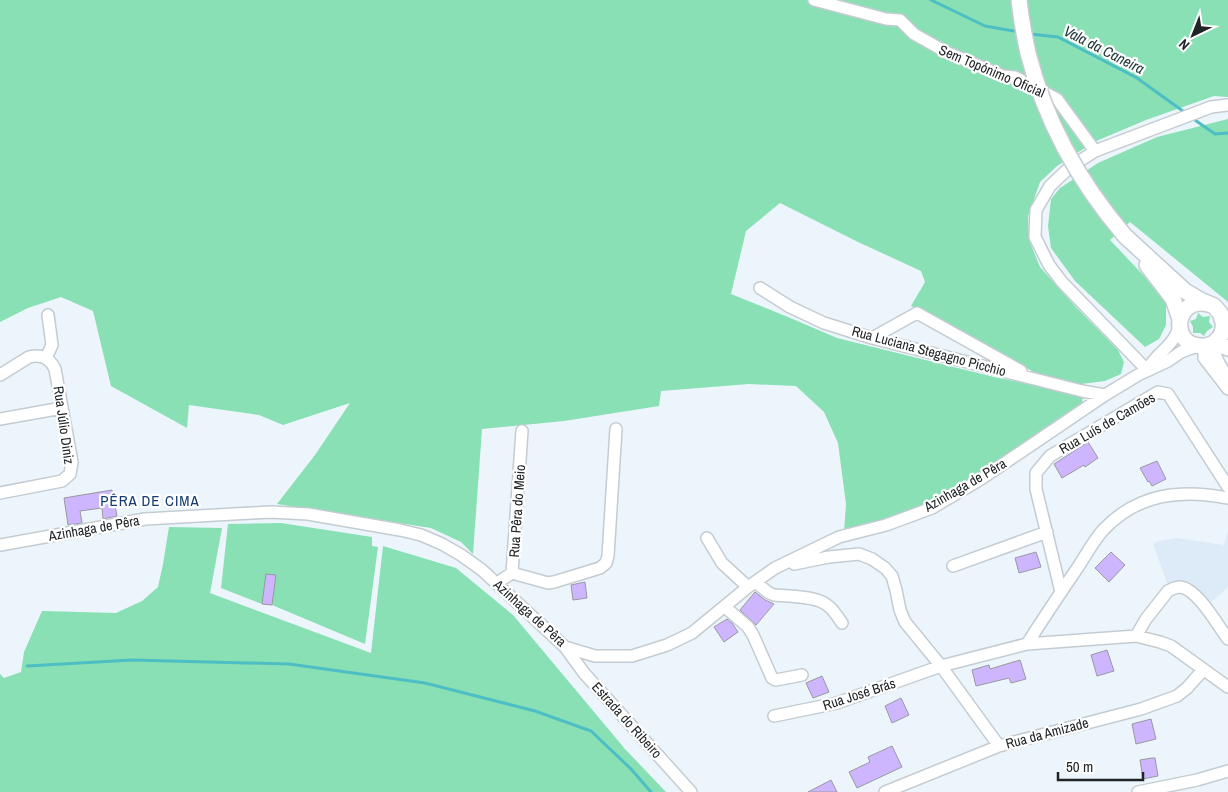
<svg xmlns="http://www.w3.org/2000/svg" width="1228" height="792" viewBox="0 0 1228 792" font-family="'Archivo Narrow',sans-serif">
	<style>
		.built { fill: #dcebf7 }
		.green { fill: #88e0b4 }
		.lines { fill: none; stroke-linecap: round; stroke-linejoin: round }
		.stream { stroke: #4ebec5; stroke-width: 3 }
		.building { fill: #cdb6fd; stroke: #9a98a0 }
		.minor-casing { stroke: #c4ccd2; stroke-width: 14 }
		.major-casing { stroke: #c4ccd2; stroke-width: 18 }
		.minor { stroke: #fff; stroke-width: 11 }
		.major { stroke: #fff; stroke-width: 15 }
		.major-bridge-casing { stroke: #c4ccd2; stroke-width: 18; stroke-linecap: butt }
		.major-bridge { stroke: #fff; stroke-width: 15 }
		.labels { text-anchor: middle; stroke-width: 4.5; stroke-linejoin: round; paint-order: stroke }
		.street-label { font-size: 14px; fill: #212426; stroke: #fff }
		.water-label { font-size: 15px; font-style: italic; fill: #1d3638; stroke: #fff }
		.neighbourhood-label { font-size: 15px; letter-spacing: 1px; fill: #163d71; stroke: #fff }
	</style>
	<rect width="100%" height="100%" fill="#ecf5fb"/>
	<!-- built -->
	<path class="built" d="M1228,531V587L1210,603L1200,591L1191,584L1182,581H1172L1168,585L1153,544L1158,541L1177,538L1224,545Z"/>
	<!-- green -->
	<path class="green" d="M0,0H1228V97L1214,96L1146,120L1094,142L1057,166L1040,182L1028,216L1029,240L1040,267L1076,307L1118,350L1124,362L1121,374L1105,381L1074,385L1039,375L943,321L911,306L925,282L921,271L858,242L780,203L746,231L731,294L788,317L837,338L994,377L1083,395L1082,404L982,472L925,505L844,532L846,504L838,443L824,412L796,386L749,384L661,391L659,406L564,421L482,429L473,554L461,542L431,528L277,504L315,455L350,403L283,425L259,415L189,405L187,428L111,386L93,311L61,297L28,308L0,322Z
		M1228,119V302L1130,222L1110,240L1144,276L1166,303V325L1159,339L1145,347L1075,281L1051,248L1048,226L1051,199L1060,188L1098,163L1157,137Z
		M1198,313L1203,317L1210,316L1209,322L1213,327L1207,331L1204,336L1200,333H1193V327L1190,321L1196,319Z
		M281,523L372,537V546L378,547L365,644L272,605L262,604L221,588L228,524Z
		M169,527L222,528L210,593L371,653L383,546L456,568L513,615L625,749L666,792H0V674L4,678L21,672L24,652L42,611L116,613L142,601L158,587L163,564Z"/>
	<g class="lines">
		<!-- stream -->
		<path class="stream" d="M931,0L985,26L1019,32
			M1030,34L1058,37L1137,78L1187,114
			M1192,118L1215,134L1228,133
			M27,666L132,660L289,664L425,683L535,711L591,731L631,769L651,792"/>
	</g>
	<!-- building -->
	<path class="building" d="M1088,442L1098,458L1085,467L1084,465L1062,478L1054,464Z
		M1157,461L1166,479L1152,486L1149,481L1148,482L1140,468Z
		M112,490L117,516L103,519L102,508L80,511L82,523L68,525L64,498Z
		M1036,552L1041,567L1019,573L1015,558Z
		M1111,552L1125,565L1109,582L1095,568Z
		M266,574L276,575L272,605L262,604Z
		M585,582L587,598L573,600L571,585Z
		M755,592L765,600L774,604L756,625L740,610Z
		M727,619L732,623L738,632L724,642L714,627Z
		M1107,650L1114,671L1097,676L1091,655Z
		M1020,660L1026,679L1011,683L1009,678L976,686L972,670L989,665L990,669Z
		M822,676L829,692L813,698L806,683Z
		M901,698L909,715L892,723L885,706Z
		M1151,719L1156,739L1136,744L1132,724Z
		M892,746L902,767L857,788L849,772L870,762L868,757Z
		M1152,758H1155L1158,776L1143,779L1140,760Z
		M831,780L837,792H808Z"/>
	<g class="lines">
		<!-- minor casing -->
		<g class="minor-casing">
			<path id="minor" d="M814,0L886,19L900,20L914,34L946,52L1003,76L1015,77L1057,99L1095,151
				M760,288L790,307L824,323L872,338L1082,391L1105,395
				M872,338L917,313L1021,371
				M1212,344C1215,357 1220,367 1228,377
				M1204,347V358L1228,389
				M46,358L52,345L48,315
				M1148,368C1152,363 1156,357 1161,353C1170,344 1176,338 1179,327
				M1147,370L1062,282L1049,265L1035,237L1036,210L1050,186L1069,168L1095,151L1211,107L1228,105
				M0,375L29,357C41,354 50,358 55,369L72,462L70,474L62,481L0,493
				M0,419L62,408
				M707,538L722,563L748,587
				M0,545L145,519L270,512L308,514L400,530L421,535L442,544L461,555L482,570L565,647L595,656H632L667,645L692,633L748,587L775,568L839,537L886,525L932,508L981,479L1105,395L1138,375L1168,361L1181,352L1197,346
				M794,564L829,557L859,554L872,559L885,568L892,576L896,590L900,610L905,622L941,666L999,746
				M953,566L1047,532
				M512,573L548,583L554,582L600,568L606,563L608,556L616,429
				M755,582L769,593L774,595C787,596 817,596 827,605C833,609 838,617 842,623
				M497,583L512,573L522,431
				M1061,592L1036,489V473L1050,456L1158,392L1168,394L1228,487
				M725,607L748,627L753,635L772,678L776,680L802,675
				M1136,636L1146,619L1168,591C1172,589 1175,587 1180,587C1197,588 1218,626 1228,639
				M1027,644C1043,619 1059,595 1076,570C1085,557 1093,541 1104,529C1139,493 1181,489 1228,498
				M565,647L584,673L691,792
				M774,716L837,703L941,666L1027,644L1136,636L1160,642L1171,646L1228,687
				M885,792L999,746L1141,709L1177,696L1187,688L1203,670
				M1138,792L1197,780L1228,771"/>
		</g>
		<!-- major casing -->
		<g class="major-casing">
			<path id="major" d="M1125,236L1185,291L1200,300L1214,306L1220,313L1228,326
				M1147,265L1173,299L1180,319
				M1208,304C1174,296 1169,346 1202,346C1207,346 1212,345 1216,341C1224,334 1225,325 1221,316
				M1214,343L1228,348"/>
		</g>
		<!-- minor -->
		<use href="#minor" class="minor"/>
		<!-- major -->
		<use href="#major" class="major"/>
		<!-- major-bridge casing -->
		<g class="major-bridge-casing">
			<path id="major-bridge" d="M1019,0C1021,18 1024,35 1028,53C1045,121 1079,182 1125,236"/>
		</g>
		<!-- major-bridge -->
		<use href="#major-bridge" class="major-bridge"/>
	</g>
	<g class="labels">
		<!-- street labels -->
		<g class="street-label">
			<text transform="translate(992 71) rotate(23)" y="5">Sem Topónimo Oficial</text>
			<text transform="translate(929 351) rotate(15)" y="5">Rua Luciana Stegagno Picchio</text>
			<text transform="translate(1107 423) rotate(-30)" y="5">Rua Luís de Camões</text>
			<text transform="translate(64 425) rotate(82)" y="5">Rua Júlio Diniz</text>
			<text transform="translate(965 485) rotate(-30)" y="5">Azinhaga de Pêra</text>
			<text transform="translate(517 511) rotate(-86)" y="5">Rua Pêra do Meio</text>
			<text transform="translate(94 528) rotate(-10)" y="5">Azinhaga de Pêra</text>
			<text transform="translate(530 613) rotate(42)" y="5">Azinhaga de Pêra</text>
			<text transform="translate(859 694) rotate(-18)" y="5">Rua José Brás</text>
			<text transform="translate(627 720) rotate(48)" y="5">Estrada do Ribeiro</text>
			<text transform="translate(1047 733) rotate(-15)" y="5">Rua da Amizade</text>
		</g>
		<!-- water labels -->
		<g class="water-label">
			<text transform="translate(1104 50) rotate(27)" y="5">Vala da Caneira</text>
		</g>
		<!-- neighbourhood labels -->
		<g class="neighbourhood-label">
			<text x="150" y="506">PÊRA DE CIMA</text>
		</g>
	</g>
	<!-- north arrow -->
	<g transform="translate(1193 35) rotate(223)" stroke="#ffffff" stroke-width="4" paint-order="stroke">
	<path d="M0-4L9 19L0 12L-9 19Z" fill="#212426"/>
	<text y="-8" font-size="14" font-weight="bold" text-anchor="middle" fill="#212426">N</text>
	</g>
	<!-- scale -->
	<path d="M1058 772v8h85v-8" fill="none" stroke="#212426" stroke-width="2.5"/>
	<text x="1066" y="772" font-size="15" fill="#212426" stroke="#ffffff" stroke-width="4" paint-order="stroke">50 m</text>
</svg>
